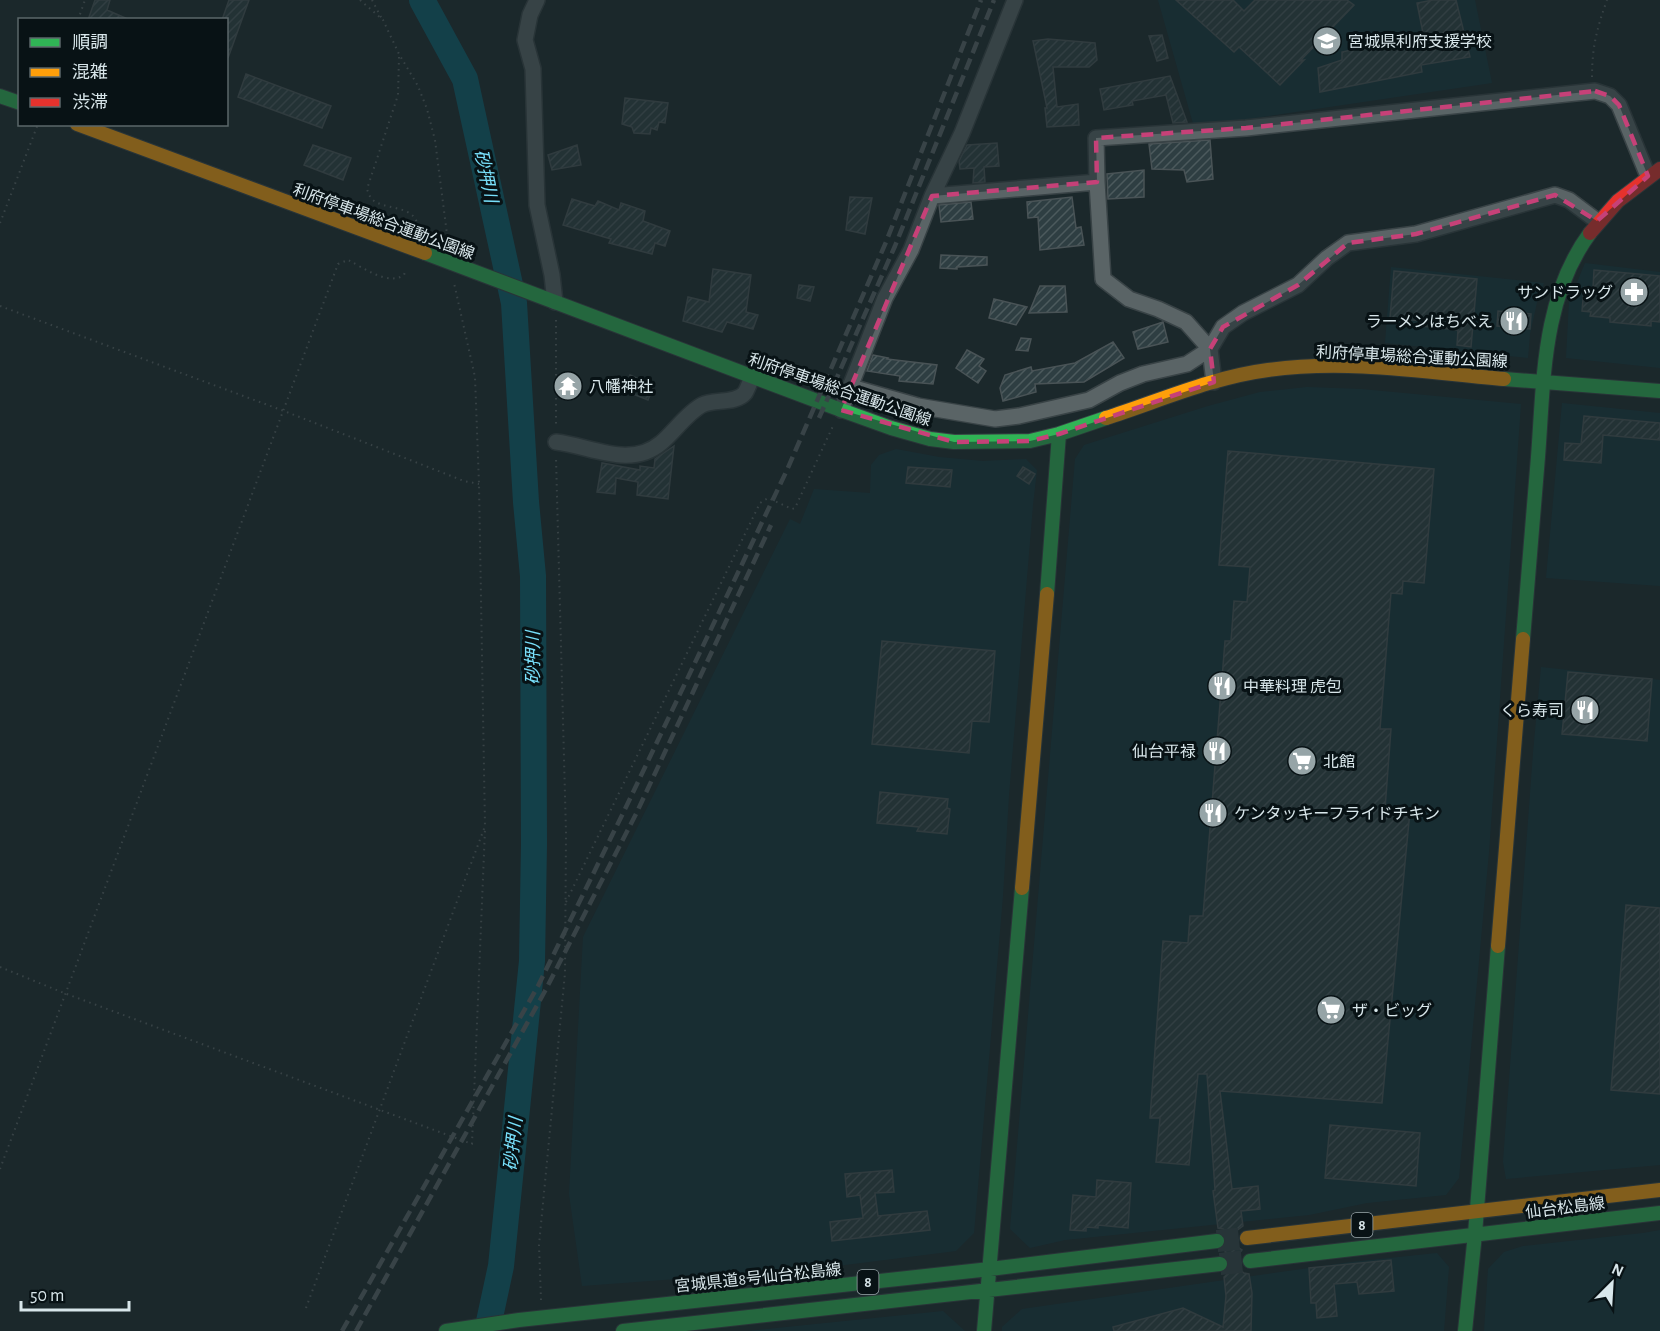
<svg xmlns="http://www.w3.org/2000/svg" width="1660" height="1331" viewBox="0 0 1660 1331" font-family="'Alegreya Sans','Noto Sans JP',sans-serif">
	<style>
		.built { fill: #15343b }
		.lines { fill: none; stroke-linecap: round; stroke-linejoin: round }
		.river { stroke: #0b5d6e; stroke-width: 26 }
		.building { fill: url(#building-hatch); stroke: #495356; stroke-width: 1.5 }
		.primary-tunnel { stroke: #374448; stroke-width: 22; stroke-dasharray: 22 11; stroke-linecap: butt }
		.street-casing { stroke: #394346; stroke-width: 18 }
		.fast-casing { stroke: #394346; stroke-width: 16 }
		.slow-casing { stroke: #394346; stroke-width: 16 }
		.jam-casing { stroke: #394346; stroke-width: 16 }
		.path { stroke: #5a6365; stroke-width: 2; stroke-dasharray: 1.5 4.5; stroke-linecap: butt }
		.street { stroke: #5a6466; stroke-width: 15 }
		.fast { stroke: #30b455; stroke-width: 14 }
		.slow { stroke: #ff9f0a; stroke-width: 14 }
		.jam { stroke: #e5322d; stroke-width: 14 }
		.rail { stroke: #5c6568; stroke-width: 4.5; stroke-dasharray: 12 6; stroke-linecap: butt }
		.marked { fill: none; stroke: #c64178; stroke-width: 4.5; stroke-dasharray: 12 8; stroke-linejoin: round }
		.labels { text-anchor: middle; stroke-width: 6; stroke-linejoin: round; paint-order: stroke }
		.shield { fill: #081215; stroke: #9aa6aa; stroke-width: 1.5 }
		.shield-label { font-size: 15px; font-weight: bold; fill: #d8e6ea }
		.poi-label { font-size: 16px; fill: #d8e6ea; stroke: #081215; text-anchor: start }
		.street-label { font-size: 16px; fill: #d8e6ea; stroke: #081215 }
		.water-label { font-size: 18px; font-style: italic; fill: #78e0fb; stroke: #081215 }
	</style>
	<defs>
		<pattern id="building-hatch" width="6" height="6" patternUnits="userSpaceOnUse" patternTransform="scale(1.5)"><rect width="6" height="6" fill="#2e3e42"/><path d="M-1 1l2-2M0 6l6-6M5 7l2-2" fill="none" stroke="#4c5a5d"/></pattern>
	</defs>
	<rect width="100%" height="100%" fill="#1b282b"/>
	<!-- built -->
	<path class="built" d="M1158,0H1475L1492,83L1194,127Z
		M1585,263L1660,272V368L1566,358L1569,302Z
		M1391,267L1544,283L1538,298L1530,334L1528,358L1385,343Z
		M1307,387L1361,389L1521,404L1489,852L1459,1178L1446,1195L1367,1203L1309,1215L1065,1240L1030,1248L1010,1229L1075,459L1084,445L1208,406L1260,392Z
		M1562,403L1660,413V586L1546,578Z
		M896,449L939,457L983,461L1026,459L1037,470L1033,505L1009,795L1003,896L974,1233L956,1251L813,1269L582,1286L569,1194L583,937L790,519L800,524L814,489L870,493L871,465L879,455Z
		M1541,667L1660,680V1165L1506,1179L1503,1162L1533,753Z
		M1660,1230V1331H1484L1488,1269L1504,1252L1523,1246L1643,1233Z
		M1437,1253L1449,1267L1444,1331H1002V1327L1022,1309L1351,1262Z
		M943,1311L965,1331H748Z"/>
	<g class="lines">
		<!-- river -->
		<path class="river" d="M422,0L465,79L514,303L526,502L533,576L534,844L532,961L501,1266L487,1331"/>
	</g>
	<!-- building -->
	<path class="building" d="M95,0H110L107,10L130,20H88Z
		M229,0H249L228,58L226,20H222Z
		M1176,0H1233L1244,11L1255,0H1347L1354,5L1300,61L1304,60L1280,85L1239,47L1234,52Z
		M1433,0H1456L1470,57L1421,65L1422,72L1320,92L1318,68L1342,60V52L1387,42L1388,49L1425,43L1417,3Z
		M1162,35L1168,58L1157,61L1149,36Z
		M1048,39L1095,43L1097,60L1089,67H1053L1057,107L1078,104L1079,125L1047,127L1045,108H1047L1033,41Z
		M246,74L331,106L322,128L238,97Z
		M1170,76L1187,122L1173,123L1166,95L1132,101L1133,105L1104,110L1100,89Z
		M625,98L668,103L665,123L659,122L657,130L651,128L650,134L634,133L632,127L622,124Z
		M1210,140L1213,179L1187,182L1184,170L1152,169L1149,144Z
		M997,143L999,166L984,167L985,182L973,183L974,168L960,169L959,161L967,145Z
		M313,145L351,158L343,180L304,165Z
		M577,145L581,165L552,170L548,155Z
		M1144,170V197L1108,199L1107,174Z
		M850,197L872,198L865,234L846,230Z
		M1072,197L1076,228L1081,227L1084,245L1040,250L1038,217L1028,218L1027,202Z
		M572,199L595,206L598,201L619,210L621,203L645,211L643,221L670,231L665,246L655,243L652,254L609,243L611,239L563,225Z
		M971,202L973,219L941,222L939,205Z
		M941,255L987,257V265L957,267V269L940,268Z
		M713,269L751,275L746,312L758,315L753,329L727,322L722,332L683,321L688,297L709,302Z
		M1594,270L1660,276V322L1651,321V326L1610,322V318L1590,316L1591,312L1582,311L1584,287L1593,288Z
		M1394,271L1477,279L1471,347L1457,345L1458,330L1422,326L1423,321L1390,318Z
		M799,285L814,287L810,301L797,298Z
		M1040,286H1065L1067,312L1029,313Z
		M994,299L1027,307L1016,325L989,318Z
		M1498,311L1531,314L1530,329L1497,326Z
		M1163,322L1168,342L1138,349L1133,332Z
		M1021,338L1031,339L1028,351L1016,350Z
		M1113,342L1124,358L1084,382L1035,384L1036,392L1003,401L1000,388L1005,375L1031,367L1032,371L1075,363Z
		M967,350L984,359L979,366L986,371L978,383L956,368Z
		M873,355L888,358L887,359L937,365L933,384L899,381L900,376L867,371Z
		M630,375L654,386L648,400L623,390Z
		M1584,416L1660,423V440L1603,435L1601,463L1564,460L1565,443L1581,444Z
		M674,446L668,499L637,495L638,482L616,478L615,494L597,492L602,463L640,470V466L654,468L655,459Z
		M1228,451L1434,469L1424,583L1403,581L1402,594L1391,593L1380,729H1391L1385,809L1410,811L1382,1103L1220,1091L1232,1189L1258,1186L1260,1209L1241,1211L1243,1226L1235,1232L1234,1239L1236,1246L1242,1250L1237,1256V1262L1239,1269L1244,1273L1249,1274L1252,1293L1251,1331H1114L1113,1327L1183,1308L1223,1327L1226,1296L1224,1277L1232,1270L1233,1263L1231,1257L1225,1252L1230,1246V1239L1228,1233L1223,1229L1218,1228L1213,1191L1215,1190L1207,1074H1198L1189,1165L1156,1162L1160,1118H1150L1163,941L1188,943L1190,916H1203L1225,641H1231L1234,601L1247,602L1250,567L1219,565Z
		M908,467L952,470L950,487L906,483Z
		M1023,467L1035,474L1029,484L1017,476Z
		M882,641L995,651L989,722L972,721L969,753L872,744Z
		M1568,672L1652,679L1647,741L1562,734Z
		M880,792L948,799L947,808L950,809L947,834L917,831L919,827L877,823Z
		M1626,905L1660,908V1094L1611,1090Z
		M1330,1125L1420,1133L1416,1186L1325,1178Z
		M892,1170L894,1192L875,1193L878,1216L927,1211L930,1230L832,1241L830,1222L863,1218L860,1195L847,1197L845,1174Z
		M1097,1180L1131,1183L1128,1228L1098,1225V1228L1086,1227V1231L1070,1230L1073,1195L1096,1197Z
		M1391,1260L1394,1291L1359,1294L1357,1282L1334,1284L1337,1316L1317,1318L1316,1303H1311L1309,1268Z"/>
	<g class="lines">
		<!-- primary-tunnel -->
		<path class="primary-tunnel" d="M1217,1241L1247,1238
			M1220,1264L1250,1261"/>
		<!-- street casing -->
		<g class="street-casing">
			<path id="street" d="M537,0L530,15L525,40L533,69L537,205L552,275L555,302
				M1097,182L1103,279L1129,299L1158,309L1186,322L1210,349L1214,382
				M932,196L1097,182L1096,138L1246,128L1595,91L1610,96L1619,105L1648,176
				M851,387L918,406L995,419L1019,416L1089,400L1120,383L1143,374L1187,364L1210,349L1223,327L1243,313L1298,285L1327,258L1348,243L1416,234L1555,195L1569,200L1597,221
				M841,410L885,298L911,250L932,196L962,133L1015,0
				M556,442C591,446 630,469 661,443C674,432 688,412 702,405C714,399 736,404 745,393C748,388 750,381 753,376"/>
		</g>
		<!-- fast casing -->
		<g class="fast-casing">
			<path id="fast" d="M0,96L20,103
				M425,253L841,410L891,428L930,439L954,442L1030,441L1059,434L1106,418
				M1504,379L1660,391
				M1047,594L1059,434
				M1523,639C1528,578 1533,518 1538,457C1544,379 1542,298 1590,233
				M1250,1261L1660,1213
				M446,1331L519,1320L990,1269L1217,1241
				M623,1331L1220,1264
				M984,1331L1022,888
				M1465,1331L1475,1234L1498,946"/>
		</g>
		<!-- slow casing -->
		<g class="slow-casing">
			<path id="slow" d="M77,124L425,253
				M1106,418C1159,401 1213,377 1268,370C1346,359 1426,372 1504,379
				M1022,888L1047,594
				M1498,946L1523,639
				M1247,1238L1660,1190"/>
		</g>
		<!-- jam casing -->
		<g class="jam-casing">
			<path id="jam" d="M1590,233L1618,201L1660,169"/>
		</g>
		<!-- path -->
		<path class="path" d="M360,0L383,20L399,54L418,86L427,109L435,140L448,242
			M372,0L382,19
			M78,20L85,0
			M399,57L398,95L367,189C368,192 369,195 371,198C382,212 420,202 418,232
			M1592,77C1592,47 1597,28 1607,0
			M0,223L38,124
			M0,306L284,411L464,481L479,484
			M556,320V428
			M566,902L760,503L768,498L792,509L795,508L833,426
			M0,967L64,993L472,1144L485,829
			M0,1169L338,264L348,260C364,268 388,286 404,275L406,269
			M541,1300L539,1245L565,973L566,833L556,458
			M306,1308L485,826L479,484L475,377L454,283"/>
		<!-- street -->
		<use href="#street" class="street"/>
		<!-- fast -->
		<use href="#fast" class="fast"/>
		<!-- slow -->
		<use href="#slow" class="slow"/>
		<!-- jam -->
		<use href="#jam" class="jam"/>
		<!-- rail -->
		<path class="rail" d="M819,418L895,246L994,0
			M342,1331L538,986L626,807L787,470L886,242L981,0
			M356,1331L545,991L636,814L771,525"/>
	</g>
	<!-- marked area -->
	<path d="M0 0H1660V1331H0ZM1595,91L1610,96L1619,105L1648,176L1597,221L1555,195L1416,234L1348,243L1298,285L1223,327L1210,349L1214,382L1059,434L1030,441L954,442L841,410L932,196L1097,182L1096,138L1246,128Z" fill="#1b282b" fill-opacity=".55" fill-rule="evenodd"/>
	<path class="marked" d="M1595,91L1610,96L1619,105L1648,176L1597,221L1555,195L1416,234L1348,243L1298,285L1223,327L1210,349L1214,382L1059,434L1030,441L954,442L841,410L932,196L1097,182L1096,138L1246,128Z"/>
	<!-- icons -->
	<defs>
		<g id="school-disc" transform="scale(1.5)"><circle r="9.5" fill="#96a4a7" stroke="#081215"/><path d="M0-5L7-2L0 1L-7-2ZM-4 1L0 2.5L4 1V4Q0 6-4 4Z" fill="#fff"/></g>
		<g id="pharmacy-disc" transform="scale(1.5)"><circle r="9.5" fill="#96a4a7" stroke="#081215"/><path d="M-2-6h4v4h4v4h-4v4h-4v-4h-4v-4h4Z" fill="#fff"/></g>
		<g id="restaurant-disc" transform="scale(1.5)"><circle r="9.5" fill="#96a4a7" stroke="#081215"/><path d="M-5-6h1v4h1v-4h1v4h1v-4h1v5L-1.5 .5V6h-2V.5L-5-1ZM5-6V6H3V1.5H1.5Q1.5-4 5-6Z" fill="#fff"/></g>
		<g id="temple-disc" transform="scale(1.5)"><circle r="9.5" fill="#96a4a7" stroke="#081215"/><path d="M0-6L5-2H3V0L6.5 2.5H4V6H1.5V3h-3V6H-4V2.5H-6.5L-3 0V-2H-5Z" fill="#fff"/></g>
		<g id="supermarket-disc" transform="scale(1.5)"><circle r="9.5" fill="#96a4a7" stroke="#081215"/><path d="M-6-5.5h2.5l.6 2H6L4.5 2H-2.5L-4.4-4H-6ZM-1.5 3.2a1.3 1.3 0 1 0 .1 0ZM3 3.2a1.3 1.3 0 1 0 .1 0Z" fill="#fff"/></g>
	</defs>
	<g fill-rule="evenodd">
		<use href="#school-disc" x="1327" y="41"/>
		<use href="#pharmacy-disc" x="1634" y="292"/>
		<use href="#restaurant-disc" x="1514" y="321"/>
		<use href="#temple-disc" x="568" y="386"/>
		<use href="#restaurant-disc" x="1222" y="686"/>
		<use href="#restaurant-disc" x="1585" y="710"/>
		<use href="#restaurant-disc" x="1217" y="751"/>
		<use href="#supermarket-disc" x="1302" y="761"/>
		<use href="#restaurant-disc" x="1213" y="813"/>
		<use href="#supermarket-disc" x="1331" y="1010"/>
	</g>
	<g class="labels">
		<!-- shield labels -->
		<g class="shield">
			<rect x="1351.5" y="1213" width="21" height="24" rx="4.5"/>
			<rect x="857.5" y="1270" width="21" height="24" rx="4.5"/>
		</g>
		<g class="shield-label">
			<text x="1362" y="1230">8</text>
			<text x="868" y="1287">8</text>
		</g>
		<!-- poi labels -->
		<g class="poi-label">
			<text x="1348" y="47">宮城県利府支援学校</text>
			<text x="1613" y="298" text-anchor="end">サンドラッグ</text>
			<text x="1493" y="327" text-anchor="end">ラーメンはちべえ</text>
			<text x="589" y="392">八幡神社</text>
			<text x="1243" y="692">中華料理 虎包</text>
			<text x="1564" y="716" text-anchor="end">くら寿司</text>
			<text x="1196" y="757" text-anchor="end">仙台平禄</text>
			<text x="1323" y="767">北館</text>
			<text x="1234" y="819">ケンタッキーフライドチキン</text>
			<text x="1352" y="1016">ザ・ビッグ</text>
		</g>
		<!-- street labels -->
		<g class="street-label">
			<text transform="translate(384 221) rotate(20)" y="6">利府停車場総合運動公園線</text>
			<text transform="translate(1412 356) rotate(3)" y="6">利府停車場総合運動公園線</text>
			<text transform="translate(840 389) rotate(19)" y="6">利府停車場総合運動公園線</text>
			<text transform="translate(1565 1207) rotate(-7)" y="6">仙台松島線</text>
			<text transform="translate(758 1277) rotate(-6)" y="6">宮城県道8号仙台松島線</text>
		</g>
		<!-- water labels -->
		<g class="water-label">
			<text transform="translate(486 176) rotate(78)" y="6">砂押川</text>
			<text transform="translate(533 658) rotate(-90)" y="6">砂押川</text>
			<text transform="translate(513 1144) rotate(-84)" y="6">砂押川</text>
		</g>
	</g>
	<!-- legend -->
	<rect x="18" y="18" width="210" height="108" fill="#081215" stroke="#5b676a" stroke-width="1.5"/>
	<rect x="30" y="38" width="30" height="9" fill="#30b455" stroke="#5b676a" stroke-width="1.5"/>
	<text x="72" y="48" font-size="18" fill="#d8e6ea">順調</text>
	<rect x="30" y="68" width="30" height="9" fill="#ff9f0a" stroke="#5b676a" stroke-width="1.5"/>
	<text x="72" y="78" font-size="18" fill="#d8e6ea">混雑</text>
	<rect x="30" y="98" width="30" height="9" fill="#e5322d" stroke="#5b676a" stroke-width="1.5"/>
	<text x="72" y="108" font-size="18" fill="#d8e6ea">渋滞</text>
	<!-- north arrow -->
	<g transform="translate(1612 1283) rotate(24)" stroke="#081215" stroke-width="4.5" paint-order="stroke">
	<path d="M0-4.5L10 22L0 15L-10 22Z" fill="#d8e6ea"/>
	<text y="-9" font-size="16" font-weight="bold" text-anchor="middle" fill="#d8e6ea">N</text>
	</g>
	<!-- scale -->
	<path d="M21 1301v9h108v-9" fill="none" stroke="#d8e6ea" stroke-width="3"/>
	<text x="30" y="1301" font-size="18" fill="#d8e6ea" stroke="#081215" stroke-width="4.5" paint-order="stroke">50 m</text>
</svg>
